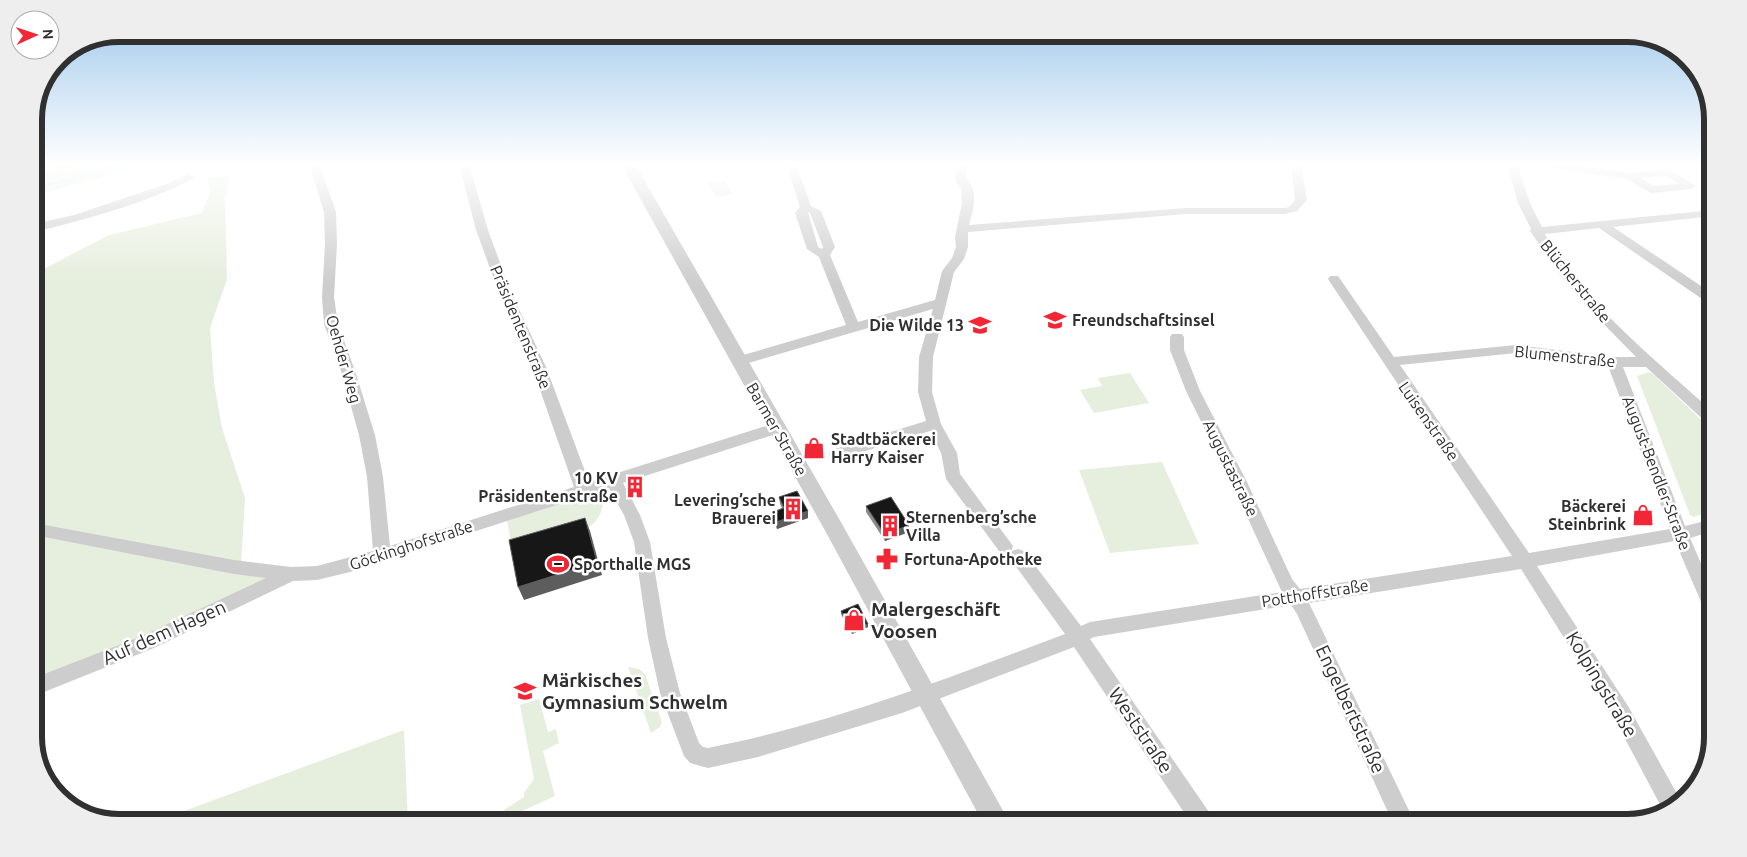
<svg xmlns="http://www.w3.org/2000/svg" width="1747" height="857" viewBox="0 0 1747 857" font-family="Ubuntu,sans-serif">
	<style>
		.green { fill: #e6eedd }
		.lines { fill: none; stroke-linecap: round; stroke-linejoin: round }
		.stream { stroke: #c8e0ef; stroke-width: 3 }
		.minor { fill: #cdcdcd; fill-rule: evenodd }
		.tertiary { fill: #cdcdcd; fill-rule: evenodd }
		.wall { fill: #8b8b8b }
		.shaded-wall { fill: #5d5d5d }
		.building { fill: #171717; stroke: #5d5d5d }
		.labels { text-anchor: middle; stroke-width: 5; stroke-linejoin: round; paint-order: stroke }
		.street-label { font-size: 16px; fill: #303030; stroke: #fff }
		.poi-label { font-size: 16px; font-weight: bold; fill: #303030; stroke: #fff; text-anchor: start }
		.near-poi-label { font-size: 19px; font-weight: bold; fill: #303030; stroke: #fff; text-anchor: start }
		.near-street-label { font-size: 19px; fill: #303030; stroke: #fff }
		.rim { fill: none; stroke: #303030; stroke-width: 6 }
	</style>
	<rect width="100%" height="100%" fill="#fff"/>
	<!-- green -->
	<path class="green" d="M74,164H145L34,196V174Z
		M230,176L225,199L227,279L210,328L214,383L222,428L245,498L241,566L284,577L150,645L34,692V274L109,235L202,213L210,192L207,178Z
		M725,181L732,194L716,197L708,183Z
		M1649,372L1654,375L1713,431V510L1694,517L1690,515L1637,376Z
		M1130,373L1149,403L1094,413L1080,390L1102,386L1098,378Z
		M1162,462L1199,544L1110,553L1079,470Z
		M596,492L601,496C606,509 598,521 587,529C576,537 528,547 513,552L507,521Z
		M628,667L639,669L645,674L662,722L660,727L651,733Z
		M539,699L548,732L556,729L559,743L543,751L555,796L507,818L504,810L524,797V793L534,779L520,705Z
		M404,730L408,823H151L184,811Z"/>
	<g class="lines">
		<!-- stream -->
		<path class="stream" d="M34,189L122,164"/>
		<!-- minor -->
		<path class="minor" d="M50,164H78L77,166L53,169Z
			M309,164H319L336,212L337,244L334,297L338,324L355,371L375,435L383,477L390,546L574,487L532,367L498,290L476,230L459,164H469L488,230L510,290L546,367L589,482L772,424L777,423L782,424L784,428L782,432L623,483L640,515L650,542L666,638L680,693L699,743L703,747L708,748C831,724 948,678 1065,634L1012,561L1009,556L1012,551L1018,549L1024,551L1081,626L1090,622L1282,592L1230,480L1186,391L1170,350V337L1172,334H1182L1184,337V350L1200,391L1246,480L1292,579L1300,589L1512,556L1328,279L1330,276H1338L1394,357L1516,345L1614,357H1636L1588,308L1561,276L1530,231L1531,229L1518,203L1507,164H1517L1530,203L1542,227L1713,210V216L1613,227L1713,294V304L1708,303L1599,228L1545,234C1579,299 1659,363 1713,412V425L1708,424L1646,367H1623L1685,526L1713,519V531L1690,538L1713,591V618L1707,616L1675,541L1537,566L1628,706L1681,801L1675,809L1664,812L1614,718L1521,569L1309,603L1415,823H1393L1297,614L1291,605L1094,637L1090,639L1211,815L1214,823H1191L1074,647L902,713L758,757L708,768L690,763L684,756L660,693L648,638L634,542L624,515L609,488L350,572L317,580L293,581L154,648L34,696V678L142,636L266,578L234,574L34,535V523L234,560L291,567L317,566L373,551L367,477L359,435L341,371L324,324L322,297L325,244L324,212ZM1516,353L1608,366L1670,529L1529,553L1400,365Z
			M786,164H796L811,206L821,211L835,247L830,255L858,322L935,300L942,271L952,258L956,247L955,237L962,203L961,189L956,182L955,174L959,164H969C963,179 968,177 973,189C976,200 972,214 969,225L1186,208H1285L1289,207L1295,200L1291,164H1301L1307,200L1297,211L1285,214H1186L968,232V247L964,259L954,272L933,357L932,392L941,424L957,453L960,474L1013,546L1011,551L1005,553L999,551L946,479L941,453L930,431L846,457L844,463L839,465L834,463L829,454L832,450L926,421L918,392L919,357L933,309L738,366L733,364L731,361L733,358L846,325L819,257L807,249L795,213L800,207ZM808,212L810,213L823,247L822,249L818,247Z
			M1541,164H1567L1630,173L1669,169L1696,186L1690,189L1651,193L1627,179L1546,167ZM1667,176L1679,184L1653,186L1641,178Z
			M188,174L194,177L192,179C147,203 84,220 34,232V224L74,215L167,184Z"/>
		<!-- tertiary -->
		<path class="tertiary" d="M621,164H635L842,524L1010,823H983L828,536Z"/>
	</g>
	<!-- wall -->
	<path class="wall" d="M779,497L808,511V518L777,529L773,518V512L782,508L780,504Z
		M866,506L909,532L885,541L866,512Z
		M841,611L868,624V627L852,634L841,614Z"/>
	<!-- shaded-wall -->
	<path class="shaded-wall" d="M808,511V518L777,529L776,522Z
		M585,518L590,531L602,575L524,600L518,587Z
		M909,525V532L885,541V535Z
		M868,624V627L852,634L851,631Z"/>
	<!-- building -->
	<path class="building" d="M797,491L808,511L776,522L773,512L784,508L779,497Z
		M891,497L909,525L885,535L866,506Z
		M585,518L597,562L518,587L509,540Z
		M858,604L868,624L851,631L841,611Z"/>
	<!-- sky -->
	<linearGradient id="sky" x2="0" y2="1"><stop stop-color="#9bc6eb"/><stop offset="0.58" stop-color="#fff"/><stop offset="1" stop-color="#fff" stop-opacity="0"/></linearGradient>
	<rect width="1747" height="284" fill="url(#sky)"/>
	<!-- icons -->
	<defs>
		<g id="school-bare" transform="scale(1.725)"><path d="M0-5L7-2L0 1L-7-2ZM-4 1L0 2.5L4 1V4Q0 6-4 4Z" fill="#f22735" stroke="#fff" stroke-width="2.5" paint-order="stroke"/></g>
		<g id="shop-bare" transform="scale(1.725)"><path d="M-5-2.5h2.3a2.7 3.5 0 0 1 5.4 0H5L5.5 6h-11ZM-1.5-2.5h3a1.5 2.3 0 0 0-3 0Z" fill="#f22735" stroke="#fff" stroke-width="2.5" paint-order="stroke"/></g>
		<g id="building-bare" transform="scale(1.725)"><path d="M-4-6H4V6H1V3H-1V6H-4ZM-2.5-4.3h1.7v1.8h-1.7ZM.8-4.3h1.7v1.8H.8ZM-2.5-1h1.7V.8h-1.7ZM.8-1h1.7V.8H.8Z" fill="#f22735" stroke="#fff" stroke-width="2.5" paint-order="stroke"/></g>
		<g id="pharmacy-bare" transform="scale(1.725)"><path d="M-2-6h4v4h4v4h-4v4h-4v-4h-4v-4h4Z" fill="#f22735" stroke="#fff" stroke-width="2.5" paint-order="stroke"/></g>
		<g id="stadium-bare" transform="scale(1.725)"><path d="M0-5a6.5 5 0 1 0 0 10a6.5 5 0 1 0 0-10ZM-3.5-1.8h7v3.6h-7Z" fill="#f22735" stroke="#fff" stroke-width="2.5" paint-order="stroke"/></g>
	</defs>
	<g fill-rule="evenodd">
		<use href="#school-bare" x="1055" y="320"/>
		<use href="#school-bare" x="980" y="325"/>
		<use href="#shop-bare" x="814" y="448"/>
		<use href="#building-bare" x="635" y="487"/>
		<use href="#building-bare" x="793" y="509"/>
		<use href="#shop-bare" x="1643" y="515"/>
		<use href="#building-bare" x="890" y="526"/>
		<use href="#pharmacy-bare" x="887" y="559"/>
		<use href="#stadium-bare" x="558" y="564"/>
		<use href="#shop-bare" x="854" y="620"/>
		<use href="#school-bare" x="525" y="691"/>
	</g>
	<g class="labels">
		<!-- street labels -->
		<g class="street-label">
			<text transform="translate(1576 281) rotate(51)" y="6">Blücherstraße</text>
			<text transform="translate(521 327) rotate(67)" y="6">Präsidentenstraße</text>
			<text transform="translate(1565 356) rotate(6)" y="6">Blumenstraße</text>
			<text transform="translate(344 359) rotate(74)" y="6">Oehder Weg</text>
			<text transform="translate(1429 421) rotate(55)" y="6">Luisenstraße</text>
			<text transform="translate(777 429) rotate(60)" y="6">Barmer Straße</text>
			<text transform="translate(1231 468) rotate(64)" y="6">Augustastraße</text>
			<text transform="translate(1657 473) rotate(69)" y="6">August-Bendler-Straße</text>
			<text transform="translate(411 545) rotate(-18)" y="6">Göckinghofstraße</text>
			<text transform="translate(1315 593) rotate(-9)" y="6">Potthoffstraße</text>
		</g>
		<!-- poi labels -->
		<g class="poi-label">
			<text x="1072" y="326">Freundschaftsinsel</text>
			<text x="964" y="331" text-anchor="end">Die Wilde 13</text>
			<text x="831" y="445">Stadtbäckerei<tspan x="831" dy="18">Harry Kaiser</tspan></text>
			<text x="618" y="484" text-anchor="end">10 KV<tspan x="618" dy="18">Präsidentenstraße</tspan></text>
			<text x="776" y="506" text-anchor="end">Levering’sche<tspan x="776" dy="18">Brauerei</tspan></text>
			<text x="1626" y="512" text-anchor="end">Bäckerei<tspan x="1626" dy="18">Steinbrink</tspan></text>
			<text x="906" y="523">Sternenberg’sche<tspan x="906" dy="18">Villa</tspan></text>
			<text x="904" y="565">Fortuna-Apotheke</text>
			<text x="574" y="570">Sporthalle MGS</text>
		</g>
		<!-- near-poi labels -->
		<g class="near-poi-label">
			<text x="871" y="616">Malergeschäft<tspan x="871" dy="22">Voosen</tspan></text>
			<text x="542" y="687">Märkisches<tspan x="542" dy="22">Gymnasium Schwelm</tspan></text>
		</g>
		<!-- near-street labels -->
		<g class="near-street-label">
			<text transform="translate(164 632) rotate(-24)" y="7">Auf dem Hagen</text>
			<text transform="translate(1602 684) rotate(59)" y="7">Kolpingstraße</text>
			<text transform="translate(1351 709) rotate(65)" y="7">Engelbertstraße</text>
			<text transform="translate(1141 730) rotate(56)" y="7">Weststraße</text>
		</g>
	</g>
	<!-- crop -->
	<path d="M0 0H1747V857H0ZM119 42H1627A77 77 0 0 1 1704 119V737A77 77 0 0 1 1627 814H119A77 77 0 0 1 42 737V119A77 77 0 0 1 119 42Z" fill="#eee" fill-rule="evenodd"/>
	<path class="rim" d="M119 42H1627A77 77 0 0 1 1704 119V737A77 77 0 0 1 1627 814H119A77 77 0 0 1 42 737V119A77 77 0 0 1 119 42Z"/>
	<!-- north arrow -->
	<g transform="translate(35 35) rotate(87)"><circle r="24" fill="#ffffff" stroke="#acacac"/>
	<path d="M0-4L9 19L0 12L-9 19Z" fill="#f22735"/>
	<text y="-8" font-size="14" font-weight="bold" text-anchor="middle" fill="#303030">N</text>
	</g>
</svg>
